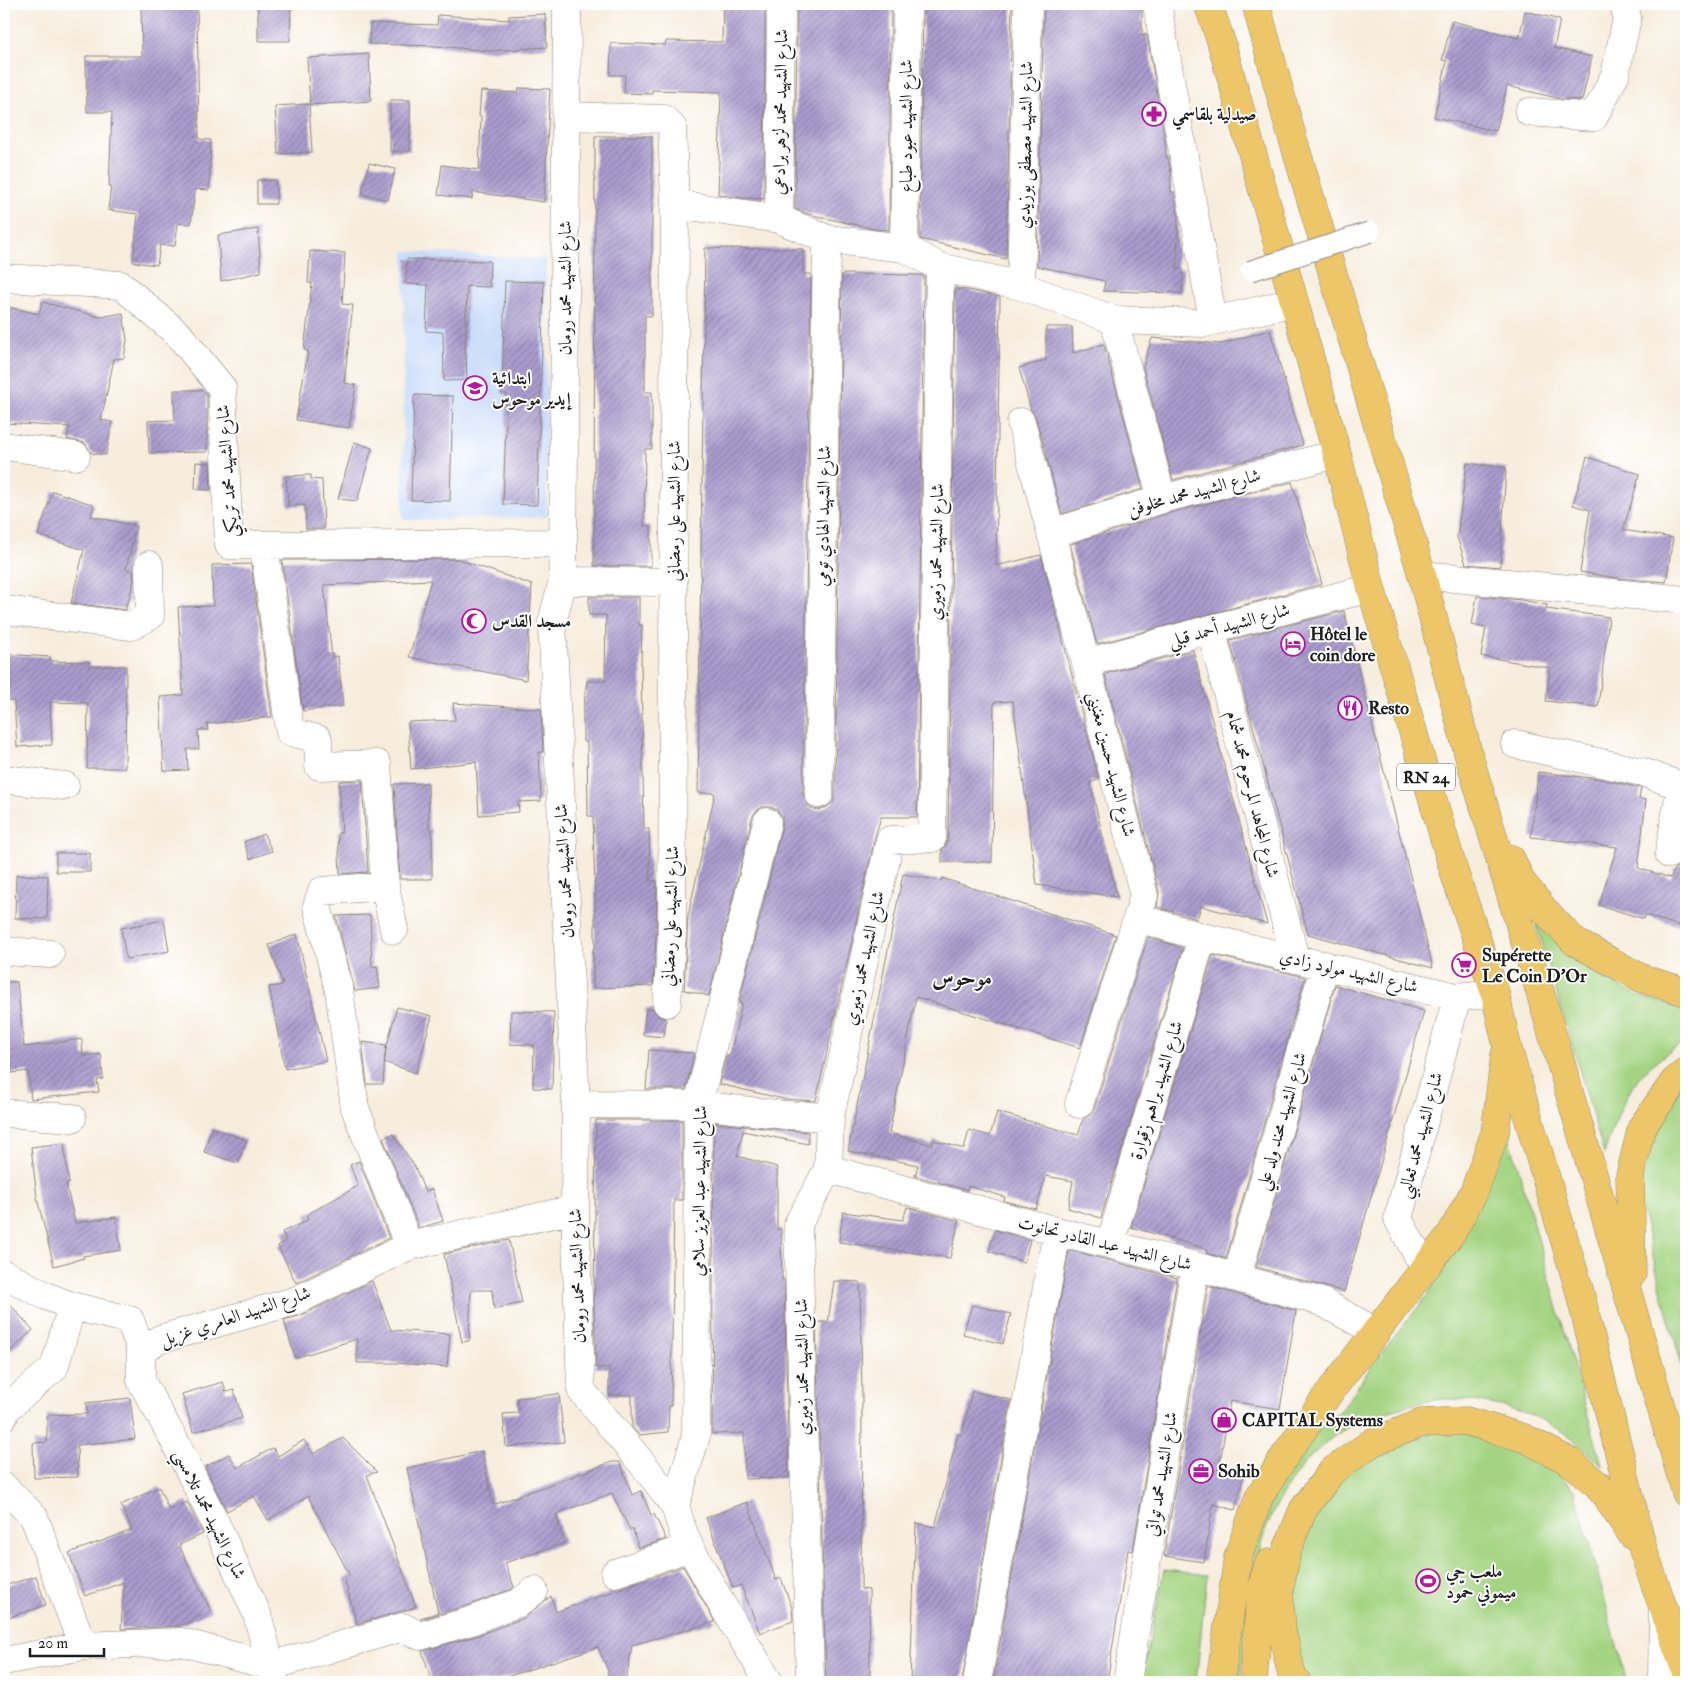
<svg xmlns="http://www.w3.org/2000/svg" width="1690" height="1686" viewBox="0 0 1690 1686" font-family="'IM FELL Double Pica',Amiri,serif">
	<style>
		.built { fill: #c9dcf9 }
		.green { fill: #a4d482; stroke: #60784f }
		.building { fill: url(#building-hatch) }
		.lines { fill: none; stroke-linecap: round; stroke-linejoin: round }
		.minor-casing { stroke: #8a847c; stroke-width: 29 }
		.trunk-casing { stroke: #8a847c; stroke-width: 29 }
		.minor { stroke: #fff; stroke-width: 28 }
		.trunk { stroke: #ecc669; stroke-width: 28 }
		.pedestrian-bridge-casing { stroke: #8a847c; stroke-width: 22; stroke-linecap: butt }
		.pedestrian-bridge { stroke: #fff; stroke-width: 20 }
		.labels { text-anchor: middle; stroke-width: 4; stroke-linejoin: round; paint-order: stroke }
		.shield { fill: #fff; stroke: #606060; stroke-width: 1 }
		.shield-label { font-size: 16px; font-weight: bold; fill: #1c1c1c }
		.street-label { font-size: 18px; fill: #1c1c1c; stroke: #fff }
		.poi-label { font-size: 18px; font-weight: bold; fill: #1c1c1c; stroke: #fff; text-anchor: start }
		.district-label { font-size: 22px; font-weight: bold; fill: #1c1c1c; stroke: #fff }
	</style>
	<defs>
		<pattern id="building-hatch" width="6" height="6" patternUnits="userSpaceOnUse" patternTransform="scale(1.25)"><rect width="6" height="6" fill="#ab9dcf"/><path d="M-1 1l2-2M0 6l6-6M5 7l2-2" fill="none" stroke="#8a7fa7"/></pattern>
	</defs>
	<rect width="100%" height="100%" fill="#fff"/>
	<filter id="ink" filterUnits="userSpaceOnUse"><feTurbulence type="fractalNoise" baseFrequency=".02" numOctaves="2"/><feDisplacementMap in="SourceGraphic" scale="10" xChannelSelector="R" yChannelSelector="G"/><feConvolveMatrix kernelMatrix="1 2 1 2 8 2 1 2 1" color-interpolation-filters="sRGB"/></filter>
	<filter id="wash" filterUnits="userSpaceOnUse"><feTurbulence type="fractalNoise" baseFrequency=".0096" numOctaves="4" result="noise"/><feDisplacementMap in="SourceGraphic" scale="20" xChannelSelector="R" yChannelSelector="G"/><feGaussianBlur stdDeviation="1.12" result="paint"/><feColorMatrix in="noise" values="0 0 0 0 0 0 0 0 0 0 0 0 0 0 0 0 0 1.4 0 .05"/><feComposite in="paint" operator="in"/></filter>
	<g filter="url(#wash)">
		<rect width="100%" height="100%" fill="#f7eddd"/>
		<!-- built -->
		<path class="built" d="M404,251L546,259L547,517L403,520Z"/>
		<!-- green -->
		<path class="green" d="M1534,916C1574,961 1624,1002 1686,1006V1041C1673,1049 1657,1060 1645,1071C1626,1089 1612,1129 1604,1154Z
			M1686,1080V1380L1665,1305L1635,1183L1645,1135Z
			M1508,1132L1602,1465C1577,1441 1550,1419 1516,1410C1499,1405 1463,1398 1445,1399C1430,1400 1415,1404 1401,1408C1384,1413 1366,1418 1351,1426C1324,1439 1297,1469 1282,1495C1249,1551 1248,1619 1241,1682H1232L1249,1552L1279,1479L1321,1428L1346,1404L1375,1361L1427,1296L1464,1231Z
			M1455,1426L1523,1447L1551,1467L1575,1491L1627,1682H1302L1289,1648L1296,1536L1355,1459Z
			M1164,1570L1207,1575L1196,1682H1141Z"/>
		<g id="blocks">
			<!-- building -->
			<path class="building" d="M141,4H197L199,139L211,140L209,190L195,189L191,224L178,223L175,246L160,245L157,265L133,262L138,214L108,210L111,186H109L112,112H87L86,56H142Z
				M258,4H291L290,41H258Z
				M723,4H765L764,199L743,198L718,194L721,92L652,90V94L624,93L625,75H610L611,43L665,45L666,41L722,42Z
				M797,4H891L889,230L874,229L808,214L795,209Z
				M923,4H1012L1006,259L920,239Z
				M1044,4H1142V35H1147L1166,147V158H1168L1171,173V192H1174L1178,215L1177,269H1183L1182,293L1103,291L1105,281L1037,266Z
				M1525,11L1560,20L1554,48L1592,57L1582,100L1561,99L1507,86L1496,131L1434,117L1447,61L1442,60L1452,21L1519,38Z
				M545,14L547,47L490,51L436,46L369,44L370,23L437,25L438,15L509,20V16Z
				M369,54L371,101L310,105L307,58Z
				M519,88L550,89L544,202L473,192L472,199L438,195L442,165L479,170L481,116H479L481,91L518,93Z
				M390,100H410V151H390Z
				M309,104L312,152L278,154L275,106Z
				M595,136H652V316H645V392H652V449H645L644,526H651V566H594Z
				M369,163L395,169L388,200L362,194Z
				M257,180H276V204H257Z
				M258,229L261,272L221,281L218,235Z
				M705,248L803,249V274H811L803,794L806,802L811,808L818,810L827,807L833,802L835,794L842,274L921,275L924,276L917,817H881L875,837L816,1101L784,1099L719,1084L726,1056H730L742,1003H739L782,826V817L777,810L771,807H762L755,812L752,818L709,996L684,990L688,916L715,793H698Z
				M310,251L345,253L342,304L353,305L344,383L356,385L349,428L296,420L308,351L304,350L312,283H308Z
				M407,259L490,261L489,287L467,286L465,354H466L467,380L444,381L443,332L426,331L428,285L406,284Z
				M505,281L544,282L537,505L503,504L507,394H502Z
				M955,289L968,290L1000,297L996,566L1041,555L1099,780L1090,782L1117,897L1037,885L1013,701L994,702L992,862H942V849L946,845L948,838Z
				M42,302L100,317L123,313L127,340L124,358L114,359L101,420L112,422L106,455L91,453L85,443L67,439L70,427L4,423V324L8,307L39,314Z
				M1046,327H1072L1073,353L1104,344L1143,489L1062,514L1036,418L1031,410L1019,368L1046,360Z
				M1270,330L1303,445L1173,480L1143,367L1152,338L1220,344Z
				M174,390H203L207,394V452L149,453L148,421L175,420Z
				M414,395L453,396L450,501L411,500Z
				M354,442L372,448L357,501L338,499Z
				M1587,457L1640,474L1623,530L1673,538L1666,582L1617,578L1580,572L1590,510L1573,505Z
				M196,462L210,463L211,490L195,489Z
				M1467,463L1506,468L1500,567L1466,564L1457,537Z
				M311,475V479L322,480L324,529H306L305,505L288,506L286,476Z
				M1292,482L1322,584L1097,644L1070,544L1166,514Z
				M53,491L94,505L91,516L136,526L126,569L133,571L134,580L128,603H126V610L71,603L84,550L38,535Z
				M458,559L532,585L526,680L409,657L431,580L324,585L332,657L338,656L343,706L303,711L282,560Z
				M251,564L272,717L207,724L208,730H198L199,749H187L188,770L164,771L160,697L183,695L178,607L213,606L212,565Z
				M1477,596L1522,600L1547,605L1546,609L1609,617L1598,707L1546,701L1550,668L1481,656L1486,628L1472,625Z
				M589,597H639V625H642L641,663L644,829H649L650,881H657L656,935L653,986L593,988V948H595V898L593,816H588L587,742H583V711L587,681H605L606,615H589Z
				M1344,611L1433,968L1308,934L1230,640Z
				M1193,650L1267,924L1201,906L1197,919L1157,907L1159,892L1105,674Z
				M4,654L51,657L50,661L89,662V666H126L125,768H87L88,703L50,702L52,745L17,747L14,701L4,700Z
				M453,703L541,709L543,752H539L541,801L518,802L519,812L479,815L476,762L411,769L408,722L455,720Z
				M1538,772L1600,779L1641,788L1639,799L1646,800L1638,868L1671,878L1674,869L1681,864L1686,846V928L1645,915L1644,919L1599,905L1617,847L1531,837Z
				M362,780L368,872L340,874L338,833L342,832L339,781Z
				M428,783L429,829H432V879H400L394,784Z
				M264,834L272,851L250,859L244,842Z
				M56,853H90V872H56Z
				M903,874L942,881V878L1116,935L1080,1048L916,997L889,1133L932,1145L934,1140L964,1149L969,1130L990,1136L997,1112L1078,1135L1083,1119L1090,1115L1094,1109L1148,937L1183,948L1101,1218L1068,1208L1073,1181L1046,1176L1036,1209L1004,1201L1005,1197L968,1186L967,1190L915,1176L918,1165L848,1151Z
				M16,875L48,876L47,919L15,918Z
				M370,915L372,967L377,966L380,988L355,991L336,916Z
				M164,920L169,951L126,959L121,928Z
				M297,934L326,1061L285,1069L269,987L283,985L269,945Z
				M1213,955L1305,977L1226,1259L1206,1253L1207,1249L1131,1227Z
				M4,982H17L24,1047L82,1039L83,1056L101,1054L103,1079L97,1080L99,1092L31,1099L28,1071L4,1074Z
				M1335,985L1424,1011L1344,1292L1256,1267Z
				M397,1007L432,1016L416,1073L384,1062L386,1049Z
				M646,1009H653L658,1016L666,1019L664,1037L643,1035Z
				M511,1011L554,1012L552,1089L533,1088L534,1045L510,1044Z
				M362,1042L386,1045L383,1084H367Z
				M649,1050L694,1053L686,1089H646Z
				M596,1120H682V1200H674L671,1406H669L668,1432L639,1435L632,1427V1395H609V1368H596L594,1303Z
				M714,1123L808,1132V1144L743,1131L737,1156L777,1167V1229H781L782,1279L784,1280L789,1478L745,1479L744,1433L712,1434Z
				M212,1128L246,1140L238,1163L204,1152Z
				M393,1134L415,1167L425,1192L432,1189L443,1221L419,1228L383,1138Z
				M64,1143L69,1184H66L75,1223L116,1217L121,1250L83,1256L84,1258L54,1266L37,1198L31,1147Z
				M359,1161L389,1238L296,1283L278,1246L286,1240L282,1232L308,1220L306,1215L358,1186L350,1165Z
				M907,1207L959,1221L950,1258L839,1242L843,1212L903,1220Z
				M995,1230L1030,1240L1024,1262L989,1251Z
				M509,1240L522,1303L494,1309L492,1290H471L469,1341L462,1342L444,1254Z
				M1069,1250L1177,1278L1133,1551L1128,1550L1107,1682H993Z
				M372,1281L391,1330L450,1334L447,1367L396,1363H357V1339L295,1358L284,1320L302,1315Z
				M834,1281L860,1282L862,1398L861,1589L869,1590L870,1682H826L816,1322H828Z
				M1208,1286L1296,1311L1280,1409L1230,1401L1219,1468L1244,1474L1235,1510L1213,1504L1204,1562L1164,1556Z
				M4,1298L33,1330L4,1357Z
				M972,1305L1011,1314L1003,1344L963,1334Z
				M223,1382L226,1392L234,1390L242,1418L193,1432L182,1394Z
				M972,1391L1011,1400L962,1682H910L916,1523L935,1527L958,1434L962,1435Z
				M559,1394L564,1442L506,1447L503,1414L518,1413L517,1398Z
				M130,1398L135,1439L77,1445L78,1477L34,1478L33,1443L47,1442V1415L87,1414L86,1403Z
				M343,1438L377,1472L367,1475L416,1607L357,1624L344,1578L350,1576L308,1496L268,1520L254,1496L227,1511L205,1467L229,1454L237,1468L273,1448L278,1456L304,1440L313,1454Z
				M482,1451L493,1505L612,1462H620L632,1495L641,1491L651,1515L654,1514L666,1539L638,1548L633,1529L630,1530L612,1493L556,1514L564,1543L505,1563L514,1587L512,1589L466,1606L422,1619L420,1618L438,1613L407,1468Z
				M159,1487L169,1510L187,1502L203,1534L179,1545L211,1611L179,1626L121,1629L124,1582L85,1596L69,1553L132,1530L121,1505Z
				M747,1502L776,1580L781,1578L792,1608L793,1621L760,1633L741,1585L733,1588L706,1518Z
				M683,1566L715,1622L632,1645L626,1682H607L608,1671L598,1647L491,1682H432L422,1651L476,1636L524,1618L551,1596L556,1612Z
				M36,1576L46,1605L10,1617L4,1599V1586Z"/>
		</g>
	</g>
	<g filter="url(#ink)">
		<use href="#blocks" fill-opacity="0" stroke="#8a847c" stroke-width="1"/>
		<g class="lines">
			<!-- minor casing -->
			<g class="minor-casing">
				<path id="minor" d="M567,4L563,581L552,622L576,1104L575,1209L581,1390L646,1468L675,1506L685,1538L721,1603L769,1682
					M1157,4L1213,321
					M1529,112L1594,117L1615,75L1627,18L1624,4
					M567,116L664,119L672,127L675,204L672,936L667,1003
					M675,204L779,219L827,239L904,248L940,267L1021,286L1114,320L1205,323L1294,302
					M779,219L781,4
					M904,248L907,4
					M4,278L121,285L179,335L222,388L229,545L563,543
					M1021,286L1028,4
					M1114,320L1162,499
					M1021,422L1086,663L1144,896L1079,1104
					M4,446L76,456
					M1052,533L1162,499L1337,454
					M264,545L290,732L318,739L319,766L377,764L385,886L394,930
					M1422,575L1686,600
					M563,581L673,582
					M4,610L131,626L150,616L149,565
					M1211,629L1295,959
					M1086,663L1211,629L1371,588
					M1515,744L1642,772L1681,786L1686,792
					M4,779L65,786
					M819,794L827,239
					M1669,854L1681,786
					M385,886L322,891L317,906L339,990L355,1108L409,1246
					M1203,937L1457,997L1495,993
					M4,951L50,954
					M576,1104L698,1105L785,1115L830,1117
					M4,1113L72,1118
					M828,1169L1057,1231L1195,1266L1322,1302L1376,1332
					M1110,1244L1202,937L1138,918
					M1425,1268L1398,1219L1457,997
					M4,1274L46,1296L72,1306L130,1320L141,1350L160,1339L295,1301L409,1246L575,1209
					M1237,1277L1325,965
					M141,1350V1381L173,1438L215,1522L257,1614L275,1681
					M4,1416L6,1409L54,1368L72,1306
					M4,1487L34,1517L83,1646
					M675,1506L696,1436L698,1105L767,822
					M615,1573L690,1547
					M4,1661L83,1646L182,1642L271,1666L403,1627L420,1636L471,1621L503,1608L519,1603L534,1591
					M810,1682L798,1224L828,1169L830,1117L890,840L932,838L940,267
					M977,1682L1057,1231
					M1127,1682L1195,1266
					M1662,1682L1663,1609"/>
			</g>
			<!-- trunk casing -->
			<g class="trunk-casing">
				<path id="trunk" d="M1208,4L1220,38L1337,454L1371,588L1454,872L1495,993L1507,1046L1579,1289L1643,1550L1686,1672
					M1256,4L1287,119L1422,575L1468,753L1538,985L1686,1493
					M1511,859L1521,881L1546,912L1575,942L1643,979L1686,992
					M1632,1274L1630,1175L1642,1127L1674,1082L1686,1072
					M1220,1682L1238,1557L1259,1497L1286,1454L1329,1393L1451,1234L1474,1192L1495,1133L1505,1055
					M1253,1682L1261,1590L1269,1563
					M1297,1682L1292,1675L1282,1632L1279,1591L1287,1550L1303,1510L1332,1471L1373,1442L1422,1423L1466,1421L1524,1438L1571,1462L1598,1485L1633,1536"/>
			</g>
			<!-- minor -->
			<use href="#minor" class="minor"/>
			<!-- trunk -->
			<use href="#trunk" class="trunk"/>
			<!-- pedestrian-bridge casing -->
			<g class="pedestrian-bridge-casing">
				<path id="pedestrian-bridge" d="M1250,271L1370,232"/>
			</g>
			<!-- pedestrian-bridge -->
			<use href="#pedestrian-bridge" class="pedestrian-bridge"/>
		</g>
	</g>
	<!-- icons -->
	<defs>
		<g id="pharmacy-ring" transform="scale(1.25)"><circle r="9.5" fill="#fff" stroke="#b5179e" stroke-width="1.5"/><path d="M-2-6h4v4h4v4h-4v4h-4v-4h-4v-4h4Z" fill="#b5179e"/></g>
		<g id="school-ring" transform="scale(1.25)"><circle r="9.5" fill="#fff" stroke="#b5179e" stroke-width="1.5"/><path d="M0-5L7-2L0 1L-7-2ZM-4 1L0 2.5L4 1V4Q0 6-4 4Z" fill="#b5179e"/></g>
		<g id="mosque-ring" transform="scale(1.25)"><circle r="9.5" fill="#fff" stroke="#b5179e" stroke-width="1.5"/><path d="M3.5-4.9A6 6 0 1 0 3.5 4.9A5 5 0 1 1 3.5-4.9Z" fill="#b5179e"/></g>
		<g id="hotel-ring" transform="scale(1.25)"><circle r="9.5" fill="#fff" stroke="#b5179e" stroke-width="1.5"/><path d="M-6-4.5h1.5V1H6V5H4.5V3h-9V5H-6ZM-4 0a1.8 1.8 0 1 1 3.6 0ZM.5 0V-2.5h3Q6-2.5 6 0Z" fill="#b5179e"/></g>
		<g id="restaurant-ring" transform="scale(1.25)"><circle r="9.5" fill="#fff" stroke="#b5179e" stroke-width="1.5"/><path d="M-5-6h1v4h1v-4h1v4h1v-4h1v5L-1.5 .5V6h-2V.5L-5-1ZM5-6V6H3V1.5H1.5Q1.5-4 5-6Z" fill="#b5179e"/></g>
		<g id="supermarket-ring" transform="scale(1.25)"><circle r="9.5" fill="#fff" stroke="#b5179e" stroke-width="1.5"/><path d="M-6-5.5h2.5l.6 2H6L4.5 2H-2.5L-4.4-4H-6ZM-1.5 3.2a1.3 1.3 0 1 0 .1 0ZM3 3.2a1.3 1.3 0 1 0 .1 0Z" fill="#b5179e"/></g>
		<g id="shop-ring" transform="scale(1.25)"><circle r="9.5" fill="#fff" stroke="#b5179e" stroke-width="1.5"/><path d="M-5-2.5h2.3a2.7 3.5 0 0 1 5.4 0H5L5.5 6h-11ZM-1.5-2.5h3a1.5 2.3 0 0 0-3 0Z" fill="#b5179e"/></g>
		<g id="office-ring" transform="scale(1.25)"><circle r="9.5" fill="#fff" stroke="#b5179e" stroke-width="1.5"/><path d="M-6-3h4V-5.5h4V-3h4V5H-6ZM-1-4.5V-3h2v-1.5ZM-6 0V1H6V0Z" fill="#b5179e"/></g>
		<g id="stadium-ring" transform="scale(1.25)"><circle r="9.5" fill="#fff" stroke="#b5179e" stroke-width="1.5"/><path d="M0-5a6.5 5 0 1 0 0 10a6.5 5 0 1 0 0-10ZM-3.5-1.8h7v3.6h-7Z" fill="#b5179e"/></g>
	</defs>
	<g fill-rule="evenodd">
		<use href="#pharmacy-ring" x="1154" y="114"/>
		<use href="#school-ring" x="475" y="388"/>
		<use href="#mosque-ring" x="474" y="621"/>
		<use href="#hotel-ring" x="1293" y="644"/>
		<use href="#restaurant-ring" x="1350" y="708"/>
		<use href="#supermarket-ring" x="1464" y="965"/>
		<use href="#shop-ring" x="1224" y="1420"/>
		<use href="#office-ring" x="1201" y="1471"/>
		<use href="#stadium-ring" x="1428" y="1581"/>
	</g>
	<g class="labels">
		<!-- shield labels -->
		<rect class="shield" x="1397" y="763.5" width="58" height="27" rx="4"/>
		<g class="shield-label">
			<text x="1426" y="783">RN 24</text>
		</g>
		<!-- street labels -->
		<g class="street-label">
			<text transform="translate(780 112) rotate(-89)" y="6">شارع الشهيد محمد لزهر برادعي</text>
			<text transform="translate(906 126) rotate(-90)" y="6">شارع الشهيد عبود طباع</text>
			<text transform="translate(1025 145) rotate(-89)" y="6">شارع الشهيد مصطفى بوزيدي</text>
			<text transform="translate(565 288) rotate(-90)" y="6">شارع الشهيد محمد رومان</text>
			<text transform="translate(227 471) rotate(-94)" y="6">شارع الشهيد محمد تريكي</text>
			<text transform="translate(1194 492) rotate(-15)" y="6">شارع الشهيد محمد مخلوفن</text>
			<text transform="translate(674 511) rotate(-90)" y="6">شارع الشهيد على رمضاني</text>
			<text transform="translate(823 516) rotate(-89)" y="6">شارع الشهيد الهادي تومي</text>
			<text transform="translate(936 552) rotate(-89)" y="6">شارع الشهيد محمد زميري</text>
			<text transform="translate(1229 625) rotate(-15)" y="6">شارع الشهيد أحمد قبلي</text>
			<text transform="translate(1112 764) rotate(76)" y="6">شارع الشهيد حسين مغنيني</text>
			<text transform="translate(1253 794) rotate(76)" y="6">شارع المجاهد المرحوم محمد شمام</text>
			<text transform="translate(564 871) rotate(-93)" y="6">شارع الشهيد محمد رومان</text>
			<text transform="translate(670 916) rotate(-88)" y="6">شارع الشهيد على رمضاني</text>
			<text transform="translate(864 958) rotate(-78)" y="6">شارع الشهيد محمد زميري</text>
			<text transform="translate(1349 971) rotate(13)" y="6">شارع الشهيد مولود زادي</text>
			<text transform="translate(1156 1090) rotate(-73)" y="6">شارع الشهيد براهم زقوارة</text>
			<text transform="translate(1281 1121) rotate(-74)" y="6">شارع الشهيد محند ولد علي</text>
			<text transform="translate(1420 1135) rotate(-75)" y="6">شارع الشهيد محمد ثعالبي</text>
			<text transform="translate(699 1191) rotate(-89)" y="6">شارع الشهيد عبد العزيز سلامي</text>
			<text transform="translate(1105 1243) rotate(14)" y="6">شارع الشهيد عبد القادر تحانوت</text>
			<text transform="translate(577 1276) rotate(-92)" y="6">شارع الشهيد محمد رومان</text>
			<text transform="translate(235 1316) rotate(-18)" y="6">شارع الشهيد العامري غزيل</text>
			<text transform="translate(802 1367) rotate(-91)" y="6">شارع الشهيد محمد زميري</text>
			<text transform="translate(1161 1474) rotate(-81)" y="6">شارع الشهيد محمد تواتي</text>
			<text transform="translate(210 1514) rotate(64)" y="6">شارع الشهيد محمد تلامسي</text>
		</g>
		<!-- poi labels -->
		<g class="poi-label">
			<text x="1172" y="120">صيدلية بلقاسمي</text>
			<text x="492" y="384">ابتدائية<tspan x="492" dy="21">إيدير موحوس</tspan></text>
			<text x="492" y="627">مسجد القدس</text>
			<text x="1310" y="640">Hôtel le<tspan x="1310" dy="21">coin dore</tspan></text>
			<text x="1368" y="714">Resto</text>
			<text x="1482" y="961">Supérette<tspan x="1482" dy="21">Le Coin D'Or</tspan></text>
			<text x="1242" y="1426">CAPITAL Systems</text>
			<text x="1218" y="1477">Sohib</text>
			<text x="1446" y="1577">ملعب حي<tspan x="1446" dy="21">ميموني حمّود</tspan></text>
		</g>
		<!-- district labels -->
		<g class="district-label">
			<text x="962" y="985">موحوس</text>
		</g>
	</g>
	<!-- margin -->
	<rect width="1690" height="1686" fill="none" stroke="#fff" stroke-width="20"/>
	<!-- scale -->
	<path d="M30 1648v8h74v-8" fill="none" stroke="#1c1c1c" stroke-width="2.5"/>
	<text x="38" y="1648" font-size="15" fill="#1c1c1c" stroke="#ffffff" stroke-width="4" paint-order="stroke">20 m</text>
</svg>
